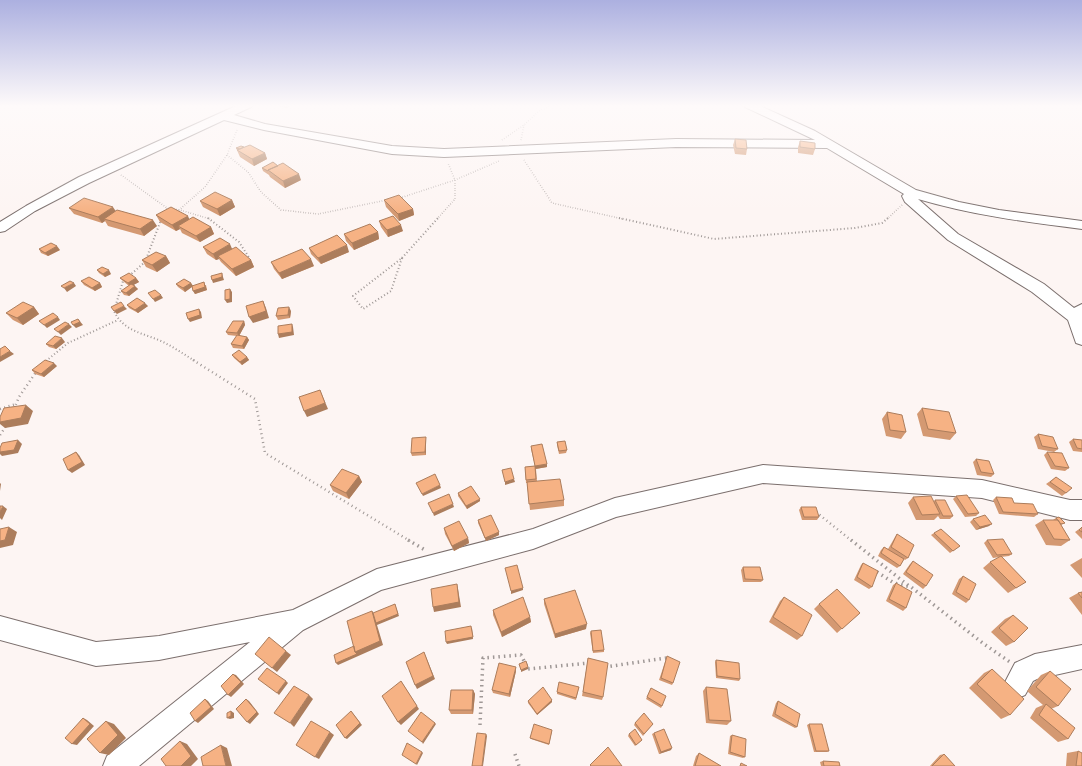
<svg xmlns="http://www.w3.org/2000/svg" width="1082" height="766" viewBox="0 0 1082 766" font-family="'Alegreya Sans',sans-serif">
	<style>
		.lines { fill: none; stroke-linecap: round; stroke-linejoin: round }
		.minor-casing { stroke: #7b6f6d; stroke-width: 2 }
		.path-far3 { stroke: #9f9896; stroke-width: 1.5; stroke-dasharray: 0.5 2; stroke-linecap: butt }
		.path-far2 { stroke: #9f9896; stroke-width: 2; stroke-dasharray: 1 2.5; stroke-linecap: butt }
		.path-far1 { stroke: #9f9896; stroke-width: 2.5; stroke-dasharray: 1 3.5; stroke-linecap: butt }
		.path { stroke: #9f9896; stroke-width: 3.5; stroke-dasharray: 1.5 4; stroke-linecap: butt }
		.minor { fill: #fff; fill-rule: evenodd }
		.wall { fill: #d49972 }
		.shaded-wall { fill: #ac7d5c }
		.building { fill: #f6b284; stroke: #ac7d5c }
	</style>
	<rect width="100%" height="100%" fill="#fdf5f3"/>
	<g class="lines">
		<!-- minor casing -->
		<g class="minor-casing">
			<path id="minor" d="M238,105H253L251,107L234,115L265,124L392,146L444,149L676,139L815,140L745,107L743,105H758L815,131L916,190L959,202L999,210L1082,221V229C1026,222 972,215 918,199L958,234L1044,284L1074,308L1082,304V345L1076,343L1068,320L1032,292L948,240L905,202L902,196L904,194L827,148L676,147L444,157L392,154L264,130L224,120L89,183L35,211L5,231L0,232V222L26,206L79,177Z
				M763,465L982,480L1070,500H1082V520H1070L982,498L763,483L616,517L533,549L381,590L303,630L139,766H103L107,756L250,642L159,660L96,666L0,640V616L96,642L159,636L293,610L377,569L533,529L615,498Z
				M1082,645V669L1037,679L1033,681L1025,695L1016,699L1007,695L1003,686L1015,663L1035,654Z"/>
		</g>
		<!-- path-far3 -->
		<path class="path-far3" d="M502,140L524,125L539,111L552,105
			M521,140L524,125
			M227,155L248,172L261,192L281,210L318,214L387,200
			M524,160L552,203L623,219
			M121,175L167,208
			M400,198L455,180L499,161
			M179,210L205,187L227,155L237,130
			M164,213L167,208L180,210L210,219
			M437,219L455,199V180L448,163
			M887,219L902,205"/>
		<!-- path-far2 -->
		<path class="path-far2" d="M208,218L239,242L250,259
			M619,218L714,239L855,228L882,223L888,218
			M402,258L391,291L363,309L353,296Z
			M402,258L438,218
			M129,276L145,262L161,220
			M125,279L123,281L114,311C124,333 146,333 165,343C175,348 185,355 195,361
			M46,361L68,343L118,320"/>
		<!-- path-far1 -->
		<path class="path-far1" d="M193,360L255,399L265,453L410,541
			M45,362L46,360
			M0,409L16,404
			M14,409L19,397L36,372
			M0,435L6,426
			M816,512L852,541"/>
		<!-- path -->
		<path class="path" d="M408,540L425,550
			M851,540L909,586
			M877,572L894,583L911,587L984,644L1010,662
			M605,667L666,658
			M480,725L483,658L521,655L528,669L589,663
			M515,754L519,766"/>
		<!-- minor -->
		<use href="#minor" class="minor"/>
	</g>
	<!-- wall -->
	<path class="wall" d="M276,105H292L286,108Z
		M735,139L747,149L746,155L735,154L733,145Z
		M800,141L815,149L813,155L798,153V147Z
		M244,147L265,153L267,159L254,166L240,157L236,148Z
		M262,168L301,180L285,188L270,177L269,175L263,171Z
		M232,200L235,207L220,216L203,207L200,201Z
		M384,200L413,209L414,215L399,221L386,207Z
		M69,208L115,211L157,226L144,236L108,226L105,221L102,223L74,214Z
		M156,215L189,219L211,227L214,234L200,242L182,233L180,229L176,231L160,222Z
		M379,221L403,231L388,237L381,227Z
		M378,232L379,239L354,250L346,241L344,234Z
		M203,247L232,249L251,260L254,267L236,276L221,262L219,259L216,260L207,254Z
		M309,248L349,252L321,264L311,254Z
		M39,249L60,250L48,256L41,253Z
		M166,256L170,263L157,272L146,267L142,260Z
		M271,262L314,266L282,279L274,269Z
		M97,270L111,274L105,277L99,273Z
		M120,278H136L139,282L133,285L138,289L129,296L124,295L121,291L129,286L123,281Z
		M81,281L100,283L102,287L95,291L84,285Z
		M191,283L193,286L206,285L207,290L195,294L192,287L185,292L178,287L176,284Z
		M127,305L148,306L138,313L129,308Z
		M34,307L39,314L23,325L13,320L6,313Z
		M291,311L290,318L278,320L276,316Z
		M244,321L245,325L239,336L247,337L249,340L244,349L233,348L231,344L237,336L228,335L226,332Z
		M65,342L56,349L49,347L46,344Z
		M232,355L247,357L249,360L242,365L234,358Z
		M57,366L44,377L35,374L32,370Z
		M922,408L956,433L950,440L923,436L917,414Z
		M887,412L906,432L901,439L886,436L882,419Z
		M1038,434L1058,449L1054,452L1038,449L1034,437Z
		M1073,439L1082,440V452L1073,451L1069,442Z
		M426,440V455L412,456L411,453Z
		M557,442L567,450L566,453L559,454L557,445Z
		M531,446L547,467L536,469L537,481L564,500V506L530,510L527,483H526L525,467L535,466L531,449Z
		M1047,452L1069,468L1065,471L1051,469L1044,455Z
		M976,459L994,474L991,477L977,475L973,462Z
		M359,476L362,482L349,499L333,491L330,485Z
		M1056,477L1066,493L1062,496L1046,484Z
		M458,493L480,501L467,509L458,496Z
		M956,496L979,513L976,516L965,517L953,499Z
		M913,497L933,502L935,500L953,516L950,519H940L938,516L934,520H916L908,503Z
		M996,497L1014,503L1038,514L1034,517L999,514L993,500Z
		M801,507L819,517L817,520H802L799,510Z
		M1056,518L1065,523L1061,525L1070,540L1061,546L1046,545L1035,525L1043,520H1053Z
		M973,519L989,526L976,530L970,522Z
		M478,520L499,532V535L486,541L478,523Z
		M1082,527V539L1075,532Z
		M444,528L468,538L469,543L454,551L445,534Z
		M934,533L960,546L950,553L931,535Z
		M897,534L908,558L905,560L904,559L900,566L897,568L878,556L881,550L884,547L888,549L895,537Z
		M987,540L1012,554L1009,556L1001,557L1026,582L1008,593L983,568L990,562L1000,557L993,558L984,543Z
		M1082,558V578L1070,565Z
		M913,561L926,586L923,589L903,574L910,564Z
		M863,563L872,587L869,589L854,580L861,565Z
		M743,567L763,580L761,582H743L741,570Z
		M963,576L969,600L966,603L952,594L959,579Z
		M896,583L906,608L903,611L886,601L893,585Z
		M1082,592V615L1069,598L1078,593Z
		M784,597L802,636L797,640L769,622L780,601Z
		M544,599L586,629L555,638L544,604Z
		M819,604L860,613L837,633L814,609Z
		M493,610L530,617L531,622L502,637L493,615Z
		M1013,615L1014,642L1006,646L991,632L1005,619Z
		M591,631L604,650V652L593,653L590,633Z
		M667,656L673,683L672,685L659,680Z
		M588,658L603,697L602,700L582,696Z
		M716,660L740,679L739,681L716,678L715,662Z
		M992,669L1010,715L1001,719L969,688L984,673Z
		M516,671L510,697L493,693L492,690Z
		M1050,671L1058,706L1051,709L1068,739L1058,742L1030,718L1036,708L1043,705L1027,691L1041,675Z
		M579,687L576,700L557,694V692Z
		M706,687L731,721L727,725L706,723L703,691Z
		M651,688L662,706L661,708L646,699Z
		M473,690L475,694L473,714H451L449,710Z
		M528,701L552,702L537,715L528,703Z
		M778,701L797,727L795,728L772,716L776,703Z
		M635,723L652,725L643,736L634,725Z
		M809,724L829,751L827,752H814L807,725Z
		M552,731L549,745L531,739L530,738Z
		M654,733L671,750L659,754L652,734Z
		M629,734L642,740L635,746L628,736Z
		M732,735L745,757L743,758L728,754L730,736Z
		M1078,751L1082,766H1066L1067,753Z
		M699,753L721,766H693L696,756Z
		M944,754L955,766H930L940,755Z
		M823,761L840,766H821L820,762Z"/>
	<!-- shaded-wall -->
	<path class="shaded-wall" d="M285,105H292L286,108Z
		M265,153L267,159L254,166L252,159Z
		M299,174L301,180L285,188L283,181Z
		M232,200L235,207L220,216L217,209Z
		M113,207L117,213L104,219L105,221L102,223L98,217Z
		M413,209L414,215L399,221L398,214Z
		M188,216L191,223L178,226L180,229L176,231L172,225Z
		M153,220L157,226L144,236L140,229Z
		M401,225L403,231L388,237L387,230Z
		M211,227L214,234L200,242L196,236Z
		M378,232L379,239L354,250L352,243Z
		M230,244L233,251L218,256L219,259L216,260L213,254Z
		M347,245L349,252L321,264L318,258Z
		M57,246L60,250L48,256L45,253Z
		M166,256L170,263L157,272L152,265Z
		M311,259L314,266L282,279L279,273Z
		M251,260L254,267L236,276L232,269Z
		M109,270L111,274L105,277L103,274Z
		M222,273L223,277L224,280L213,283L212,280Z
		M136,278L139,282L130,287L128,283Z
		M204,282L207,290L195,294L193,291Z
		M74,283L76,286L67,292L64,288Z
		M100,283L102,287L95,291L92,288Z
		M191,283L193,286L185,292L183,288Z
		M135,286L138,289L129,296L126,293Z
		M230,289L232,292V302L227,303L225,300Z
		M161,295L163,298L155,302L153,299Z
		M263,301L266,308L269,318L253,323L249,317Z
		M145,303L148,306L138,313L135,310Z
		M124,306L127,309L117,314L114,311Z
		M34,307L39,314L23,325L17,318Z
		M289,307L291,311L290,318L288,315Z
		M199,309L201,312L202,318L190,322L188,319Z
		M58,317L60,320L47,328L44,325Z
		M78,319L83,325L76,328L73,325Z
		M244,321L245,325L239,336L237,333Z
		M69,324L72,327L61,335L58,332Z
		M292,324L293,327L294,335L279,338L278,334Z
		M247,337L249,340L244,349L242,346Z
		M62,338L65,342L56,349L53,346Z
		M10,351L14,354L0,362V357Z
		M247,357L249,360L242,365L240,362Z
		M54,363L57,366L44,377L41,374Z
		M320,390L328,409L307,417L304,411Z
		M26,405L33,411L28,424L5,428L0,424V422Z
		M426,437V455L425,452Z
		M18,440L22,444L18,453L2,456L0,454V452Z
		M76,452L79,455L85,465L72,473L68,470Z
		M547,464V467L535,469V466Z
		M359,476L362,482L349,499L346,493Z
		M514,479L515,482L505,485V482Z
		M0,483L1,484L0,491Z
		M440,485L441,488L423,496L422,494Z
		M480,499V501L467,509L466,506Z
		M453,504L454,507L434,516L433,513Z
		M3,506L7,509L2,520L0,518V512Z
		M992,524L989,526L976,530L980,527Z
		M9,527L17,532L13,545L0,548V541Z
		M499,532V535L486,541L485,538Z
		M468,538L469,543L454,551L452,546Z
		M457,584L458,589L461,607L434,612L433,607Z
		M523,588V590L511,594V591Z
		M395,604L399,616L377,625L383,645L338,665L336,663L355,652L372,611L375,616Z
		M530,617L531,622L502,637L501,632Z
		M587,624L586,629L555,638V634Z
		M472,628L473,639L447,644L446,642Z
		M286,651L291,655L277,672L272,668Z
		M424,652L435,679L417,689L415,685Z
		M516,667V671L510,697L509,694Z
		M528,667V669L521,672V670Z
		M233,674L236,675L244,684L231,697L228,695Z
		M286,681L288,683L279,695L277,693Z
		M401,681L419,709L401,725L398,722Z
		M473,690L475,694L473,714L472,710Z
		M309,695L313,699L294,727L290,723Z
		M205,699L208,701L214,709L198,723L195,721Z
		M246,699L249,701L259,714L250,724L247,722Z
		M552,700V702L537,715V714Z
		M231,711L234,713V718L230,719L227,718Z
		M351,711L362,725L347,739L345,738Z
		M83,718L87,720L94,726L77,745L72,744Z
		M106,721L114,724L126,738L109,755L100,753Z
		M435,723L436,724L423,744L422,742Z
		M330,732L334,735L319,759L315,757Z
		M486,734L487,736L483,766H482Z
		M180,741L187,744L198,759L191,766H181Z
		M221,745L227,748L232,766H226Z
		M672,748L671,750L659,754L661,752Z
		M422,752L423,753L417,765L416,764Z"/>
	<!-- building -->
	<path class="building" d="M735,139L746,140L747,149L736,148Z
		M800,141L815,143V149L800,147Z
		M250,145L265,153L252,159L237,150Z
		M241,146L244,147L240,149L236,148Z
		M273,162L278,166L268,170V171L262,168Z
		M283,163L299,174L283,181L268,170Z
		M215,192L232,200L217,209L200,201Z
		M399,195L413,209L398,214L384,200Z
		M84,198L113,207L98,217L69,208Z
		M171,207L188,216L172,225L156,215Z
		M117,210L153,220L140,229L104,219Z
		M393,216L401,225L387,230L379,221Z
		M193,217L211,227L196,236L178,226Z
		M370,224L378,232L352,243L344,234Z
		M337,235L347,245L318,258L309,248Z
		M220,238L230,244L213,254L203,247Z
		M51,243L57,246L45,253L39,249Z
		M236,247L251,260L232,269L218,256Z
		M302,249L311,259L279,273L271,262Z
		M156,252L166,256L152,265L142,260Z
		M102,267L109,270L103,274L97,270Z
		M129,273L136,278L128,283L120,278Z
		M222,273V277L212,280L211,276Z
		M89,277L100,283L92,288L81,281Z
		M184,279L191,283L183,288L176,284Z
		M70,281L74,283L64,288L61,286Z
		M204,282L205,287L193,291L192,286Z
		M131,284L135,286L126,293L121,291Z
		M230,289V299L225,300V290Z
		M155,290L161,295L153,299L148,293Z
		M137,298L145,303L135,310L127,305Z
		M263,301L266,311L249,317L246,306Z
		M23,302L34,307L17,318L6,313Z
		M121,302L124,306L114,311L111,307Z
		M289,307L288,315L276,316L278,308Z
		M199,309L200,315L188,319L186,313Z
		M53,313L58,317L44,325L39,321Z
		M78,319L80,322L73,325L71,322Z
		M233,321H244L237,333L226,332Z
		M65,322L69,324L58,332L54,329Z
		M292,324V332L278,334V326Z
		M237,335L247,337L242,346L231,344Z
		M55,336L62,338L53,346L46,344Z
		M5,346L10,351L0,357V349Z
		M239,350L247,357L240,362L232,355Z
		M45,360L54,363L41,374L32,370Z
		M320,390L325,403L304,411L299,397Z
		M26,405L21,418L0,422V417L4,408Z
		M922,408L949,412L956,433L928,429Z
		M887,412L902,415L906,432L890,430Z
		M1038,434L1053,437L1058,449L1042,446Z
		M426,437L425,452L411,453L412,438Z
		M1073,439L1082,440V449L1077,448Z
		M18,440L14,450L0,452V448L2,443Z
		M565,441L567,450L559,451L557,442Z
		M542,444L547,464L535,466L531,446Z
		M76,452L82,462L68,470L63,459Z
		M1047,452L1062,453L1069,468L1055,466Z
		M976,459L989,461L994,474L981,472Z
		M535,466L536,479L526,480L525,467Z
		M511,468L514,479L505,482L502,470Z
		M342,469L359,476L346,493L330,485Z
		M435,474L440,485L422,494L416,483Z
		M1056,477L1072,488L1066,493L1050,482Z
		M560,479L564,500L529,504L527,482Z
		M471,486L480,499L466,506L458,493Z
		M449,494L453,504L433,513L428,503Z
		M967,495L979,513L968,514L956,496Z
		M931,496L940,514L922,515L913,497Z
		M996,497L1012,498L1014,503L1033,504L1038,514L1003,512Z
		M935,500H945L953,516H943Z
		M0,506H3L0,512Z
		M801,507H816L819,517H804Z
		M491,515L499,532L485,538L478,520Z
		M985,515L992,524L980,527L973,519Z
		M1059,517L1065,523L1061,524L1056,518Z
		M1043,520H1058L1070,540L1054,539Z
		M459,521L468,538L452,546L444,528Z
		M9,527L5,540L0,541V529Z
		M1082,527V532L1079,530Z
		M941,529L960,546L953,551L934,533Z
		M897,534L914,545L908,558L891,547Z
		M1003,539L1012,554L997,555L987,540Z
		M884,547L904,559L900,566L881,553Z
		M1001,556L1026,582L1016,588L990,562Z
		M913,561L933,575L926,586L906,572Z
		M863,563L878,571L872,587L857,577Z
		M517,565L523,588L511,591L505,568Z
		M743,567H760L763,580L745,579Z
		M963,576L976,584L969,600L956,592Z
		M896,583L912,592L906,608L889,599Z
		M457,584L459,602L433,607L431,589Z
		M837,589L860,613L842,629L819,604Z
		M575,590L587,624L555,634L544,599Z
		M1082,592V598L1078,593Z
		M523,597L530,617L501,632L493,610Z
		M784,597L812,615L802,636L773,617Z
		M395,604L398,614L376,623L373,613Z
		M372,611L380,641L355,652L347,621Z
		M1013,615L1028,628L1014,642L999,628Z
		M471,626L473,637L446,642L445,631Z
		M601,630L604,650L593,651L591,631Z
		M269,637L286,651L272,668L255,654Z
		M354,646L355,652L357,654L336,663L334,655Z
		M424,652L433,676L415,685L406,662Z
		M667,656L680,662L673,683L661,678Z
		M588,658L608,663L603,697L583,692Z
		M716,660L739,663L740,679L717,676Z
		M526,661L528,667L521,670L519,664Z
		M499,663L516,667L509,694L492,690Z
		M267,668L286,681L277,693L258,679Z
		M992,669L1024,699L1010,715L977,684Z
		M1050,671L1071,689L1058,706L1036,687Z
		M233,674L241,682L228,695L221,686Z
		M401,681L417,706L398,722L382,696Z
		M559,682L579,687L576,698L557,692Z
		M294,686L309,695L290,723L274,713Z
		M543,687L552,700L537,714L528,701Z
		M706,687L727,689L731,721L709,720Z
		M651,688L666,696L662,706L647,697Z
		M451,690H473L472,710H449Z
		M205,699L211,707L195,721L190,713Z
		M246,699L257,712L247,722L236,709Z
		M778,701L800,714L797,727L775,714Z
		M1046,704L1075,728L1068,739L1039,715Z
		M231,711V716L227,718V713Z
		M351,711L360,723L345,738L336,725Z
		M421,712L435,723L422,742L408,731Z
		M644,713L653,724L644,734L635,723Z
		M83,718L90,724L72,744L65,738Z
		M106,721L118,735L100,753L87,739Z
		M311,721L330,732L315,757L296,745Z
		M534,724L552,730L549,744L530,738Z
		M809,724H822L829,751H816Z
		M635,729L642,740L636,745L629,734Z
		M664,729L672,748L661,752L654,733Z
		M477,733L486,734L482,766H472Z
		M732,735L746,739L745,757L730,752Z
		M180,741L191,756L181,766H166L161,759Z
		M407,743L422,752L416,764L402,755Z
		M221,745L226,766H203L201,757Z
		M608,747L622,766H591L590,765Z
		M1078,751L1082,753V766H1076Z
		M699,753L721,766H695Z
		M944,754L955,766H932Z
		M823,761L839,762L840,766H824Z
		M741,763L747,766H740Z"/>
	<!-- sky -->
	<linearGradient id="sky" x2="0" y2="1"><stop stop-color="#acb0e0"/><stop offset="0.5" stop-color="#fefafa"/><stop offset="1" stop-color="#fefafa" stop-opacity="0"/></linearGradient>
	<rect width="1082" height="212" fill="url(#sky)"/>
</svg>
